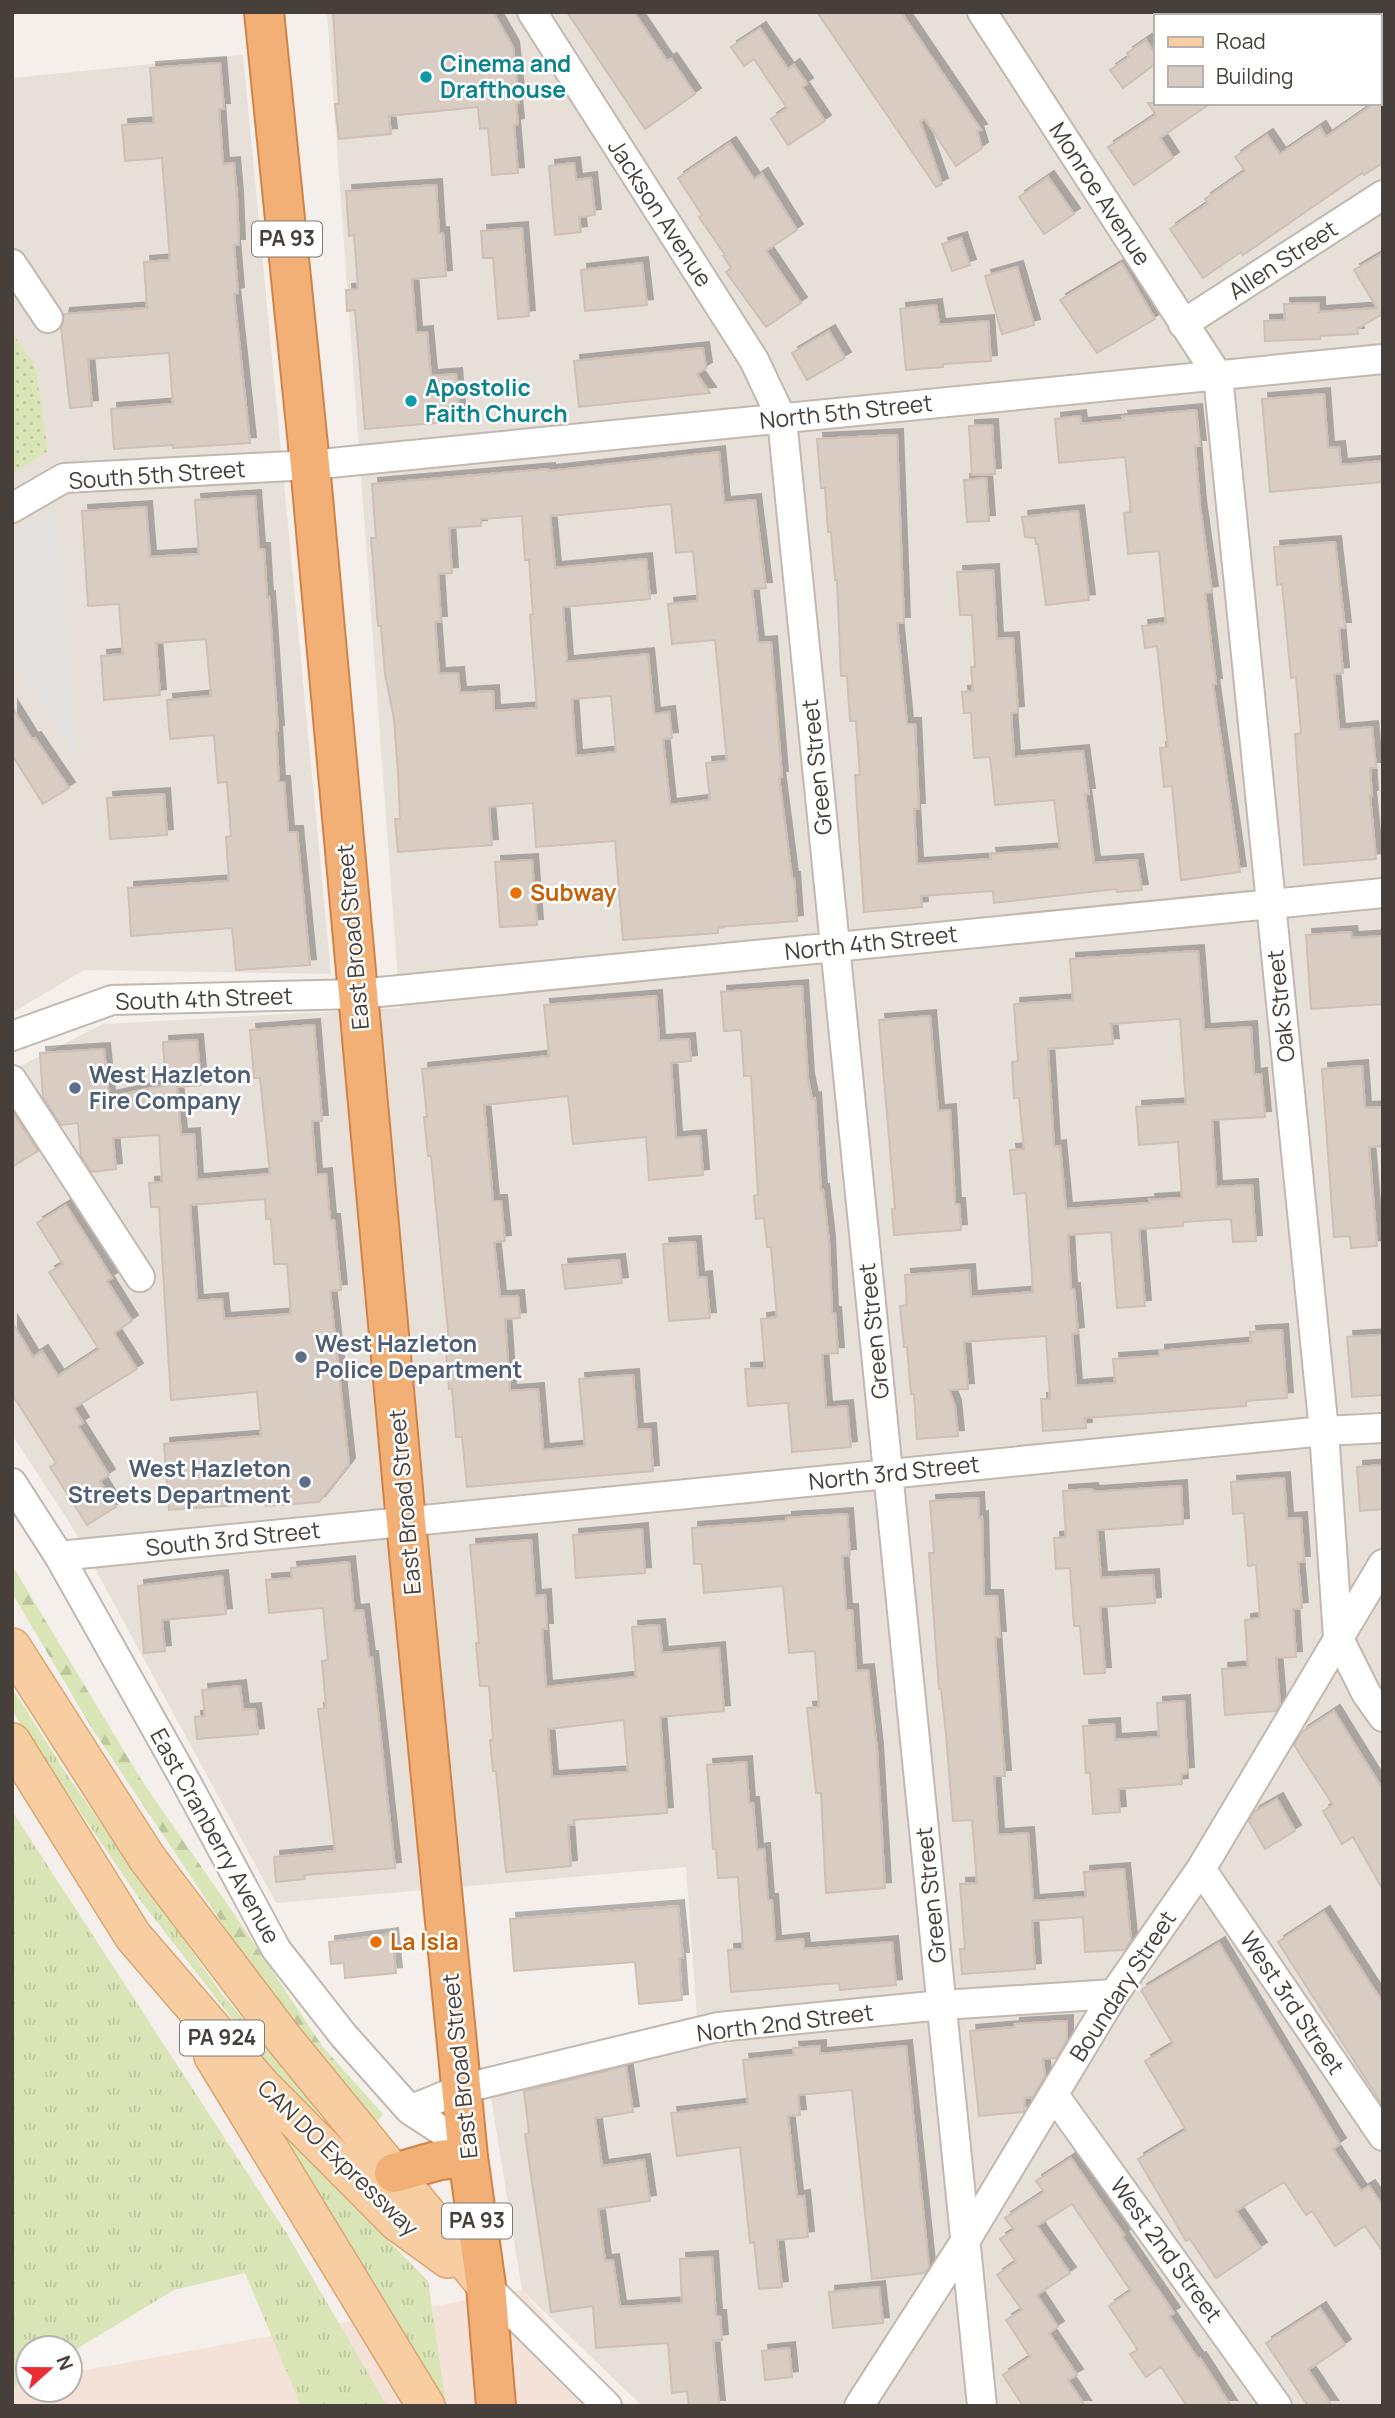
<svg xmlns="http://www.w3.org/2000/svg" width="1395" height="2418" viewBox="0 0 1395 2418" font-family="Manrope,sans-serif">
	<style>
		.residential { fill: #e7e0d9; fill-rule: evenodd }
		.commercial { fill: #f4e2d8 }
		.grass { fill: url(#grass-tufts) }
		.forest { fill: url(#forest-firs) }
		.park { fill: url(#park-dots) }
		.parking { fill: #e3e0de }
		.building { fill: #d8ccc3; stroke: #cfbfb4; stroke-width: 2; fill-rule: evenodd; filter: url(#shadow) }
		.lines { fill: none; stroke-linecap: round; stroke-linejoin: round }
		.minor-casing { stroke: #c2b8b0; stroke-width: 32 }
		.major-casing { stroke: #dba671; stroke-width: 40 }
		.highway-casing { stroke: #d28246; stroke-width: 42 }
		.minor { stroke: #fff; stroke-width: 28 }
		.major { stroke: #f7cda1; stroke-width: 37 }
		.highway { stroke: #f3b076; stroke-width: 38 }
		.culture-dot { fill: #0f9aa8; stroke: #fff; stroke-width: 2.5 }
		.food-dot { fill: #e8710a; stroke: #fff; stroke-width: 2.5 }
		.service-dot { fill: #5c6f8a; stroke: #fff; stroke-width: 2.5 }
		.labels { text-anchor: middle; stroke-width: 5; stroke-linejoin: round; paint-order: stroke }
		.shield { fill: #fff; stroke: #7e7974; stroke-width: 2 }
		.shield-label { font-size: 21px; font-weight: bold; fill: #473f39 }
		.culture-label { font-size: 23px; font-weight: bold; fill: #0d838f; stroke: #fff; text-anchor: start }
		.street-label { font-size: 23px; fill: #473f39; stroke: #fff }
		.food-label { font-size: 23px; font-weight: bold; fill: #c56008; stroke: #fff; text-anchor: start }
		.service-label { font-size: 23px; font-weight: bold; fill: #4e5e75; stroke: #fff; text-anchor: start }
	</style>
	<defs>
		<pattern id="grass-tufts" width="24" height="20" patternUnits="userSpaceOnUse" patternTransform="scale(1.75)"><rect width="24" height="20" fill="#d9e5b6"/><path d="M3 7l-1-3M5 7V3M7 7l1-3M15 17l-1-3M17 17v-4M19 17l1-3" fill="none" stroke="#bcc69d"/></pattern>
		<pattern id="forest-firs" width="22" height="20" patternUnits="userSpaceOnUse" patternTransform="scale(1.75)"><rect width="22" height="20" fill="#d9e5b6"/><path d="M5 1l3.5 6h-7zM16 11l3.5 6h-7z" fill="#bcc69d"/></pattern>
		<pattern id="park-dots" width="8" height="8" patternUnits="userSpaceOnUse" patternTransform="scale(1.75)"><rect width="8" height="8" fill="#d9e5b6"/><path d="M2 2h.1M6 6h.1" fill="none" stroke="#bcc69d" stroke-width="1.8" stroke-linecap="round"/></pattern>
		<filter id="shadow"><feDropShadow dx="6" dy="-6" stdDeviation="0" flood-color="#0004"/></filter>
	</defs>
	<rect width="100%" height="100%" fill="#f4efea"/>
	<!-- residential -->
	<path class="residential" d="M327,12H1383V2406H642L522,2290L487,2073L699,2046L686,1867L276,1903L73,1528L12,1435V1070L103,1024L400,1008ZM1155,16H1379V103H1155Z
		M243,55L331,974L84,970L12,1013V78Z"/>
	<!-- commercial -->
	<path class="commercial" d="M522,2290L614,2406H12V2389L24,2382L28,2381V2390H70V2373Z"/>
	<!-- grass -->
	<path class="grass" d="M12,1688L71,1781L222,1994L303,2091L334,2137L275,2074L140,1900L12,1711Z
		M12,1811L287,2234L386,2404L376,2406H301L245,2273L174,2290L70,2353V2348H28V2379L12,2389Z
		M282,2132L428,2281L446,2405L276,2138Z"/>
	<!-- forest -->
	<path class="forest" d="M12,1565L144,1784L230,1908L323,2047L383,2114L377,2123L332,2074L256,1974L93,1730L12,1593Z"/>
	<!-- park -->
	<path class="park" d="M12,333L35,365L48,451L12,474Z"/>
	<!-- parking -->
	<path class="parking" d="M50,510L58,515L79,761L12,659V535Z"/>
	<!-- building -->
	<path class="building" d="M333,12H493L513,47L519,103H516L518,124L514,125L518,173L492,175L488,128L480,129L478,107L389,116L391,134L339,139L335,104H339Z
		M567,12H634L667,61L671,59L695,94L645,129Z
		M817,12H901L981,130L977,131L982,148L956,166L925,119L920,121L942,184L936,187Z
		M760,28L788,69L794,65L807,84L802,87L825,121L788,145L771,119L787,108L754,59L744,66L731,47Z
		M1146,40L1155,54V64L1123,88L1110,70L1129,57L1127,53Z
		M220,63L224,109H219L223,164L234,163L237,197L239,245H234L238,293L234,294L250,443L173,448V445L114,449L111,409L173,404L169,353L88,359L92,406L70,408L61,327L64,314L147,308L144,262L170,260L162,158L125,161L122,125L154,123L150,68Z
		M1383,98V163L1364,175L1362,173L1243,255L1241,252L1203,278L1170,229L1208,203L1205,199L1245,171L1235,157L1267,135L1280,154L1320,127L1326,137L1375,103H1379Z
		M1148,103H1211L1160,138L1173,158L1134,185L1108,147L1156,115Z
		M730,143L754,179L762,174L797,230L766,251L801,303L766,327L726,272L731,268L723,256L725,255L699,217L702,215L678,178Z
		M574,163L576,180L591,178L595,215L579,217L581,232L555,235L549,166Z
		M1048,177L1074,214L1044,234L1019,197Z
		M436,185L439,233H443L446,276L412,279L416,333L427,332L431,376L456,374L460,421L365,429L355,310L347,311L346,290L358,289L354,235L349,236L346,191Z
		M522,228L529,316L498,319L493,258H483L481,231Z
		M961,238L970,265L952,271L942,244Z
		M1383,253V317L1381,315L1357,329L1358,334L1320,336V339L1265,341L1264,321L1285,320L1284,304L1319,303V312L1377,308L1354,270Z
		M642,263L647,305L585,311L581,270Z
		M1122,263L1155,319L1097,353L1060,300Z
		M1017,267L1034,325L1002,334L985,276Z
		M936,305L939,325L988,321L991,361L943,364V367L906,370L900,309Z
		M829,331L845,358L807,380L792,353Z
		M703,348L706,368L697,374L710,393L579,407L574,361Z
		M1324,394L1328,448L1339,447L1341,465L1383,461V482L1270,492L1262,399Z
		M1196,410L1200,446H1195L1200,506L1212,592L1205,593L1216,684H1213L1240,872L1181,880L1172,786L1164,787L1160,748L1168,747L1157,646L1145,648L1142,626L1166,623L1159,551L1128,554L1124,513L1131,512L1125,457L1059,463L1055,419L1080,416L1081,424L1123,420L1122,417Z
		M992,425L995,474L972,475L969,426Z
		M897,435L904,623H897L907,724H915L919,809H914L917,864L991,859L990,854L1060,849L1054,800L995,805L990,757L974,758L971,713H964L962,692L973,691L971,667H975L972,615H960L957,572L993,570L997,639L1013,638L1018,712L1011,713L1014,757L1083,751L1089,794H1085L1094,863L1137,860L1142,890L1117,892L1116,889L994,903L993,891L921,896L922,907L864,912L855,775H860L856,721H850L847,676H841L837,580H835L831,532H828L825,488H821L817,439Z
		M719,452L724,503L755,500L766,588L752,589L758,643L771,642L782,777H779L792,878H794L797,921L718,927V933L623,940L615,841L536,847L533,803L489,807L492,845L398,852L395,819H400L398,772L394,719L385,674L381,626H378L371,538H376L372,484L549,469V471ZM671,504L676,553L693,551L698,601L668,604L672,644L715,640L727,761L706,763L710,800L670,805L663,739L672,738L669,712L654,714L648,654L567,662L563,607L650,599L646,559L555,568L550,516ZM522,516L525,560H529L533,614L530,615L537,708L494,711L493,691L460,693L458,673L439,674L435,622H441L438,574L452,573L449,528L481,526V519ZM611,696L616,752L576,756L572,699Z
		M986,478L989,521L967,522L964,480Z
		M255,496L259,549H264L267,598L269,597L278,731H276L279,782H284L288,832H297L310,965L236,970L232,928L131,936L128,888L229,881L226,837L231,836L227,782L218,783L214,735L170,739L167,700L211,696L206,639L156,643L160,695L104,700L101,656L123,654L119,604L88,606L82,511L146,507L150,557L199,554L195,500Z
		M1078,511L1089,600L1046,605L1038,544H1036L1035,538L1025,537L1022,517Z
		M1335,542L1345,628H1339L1343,673L1334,674L1339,730L1372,727L1376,768H1370L1372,796H1370L1376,859L1304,865L1295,734L1301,733L1296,677L1291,678L1282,584L1277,585L1274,547Z
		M12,707L32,739L35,738L69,788L43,804L12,755Z
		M164,794L167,835L110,839L107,798Z
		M532,860L537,925L500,927L495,862Z
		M1351,932L1352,938L1383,936V1004L1311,1009L1306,935Z
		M1198,951L1204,1030L1251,1027L1254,1075L1261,1074L1265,1117L1212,1120L1216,1187L1252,1185L1256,1241L1233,1242L1231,1219L1183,1222V1226L1141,1229L1139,1230L1145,1306L1117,1308L1111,1232L1068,1235L1071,1289H1074L1078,1333L1072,1334L1076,1386L1115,1383L1113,1359L1159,1356V1351L1251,1343L1250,1332L1282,1330L1287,1398L1246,1401V1406L1085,1418L1086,1428L1043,1431L1041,1399H1050L1046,1336L964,1342L968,1389L949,1390L955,1406L958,1436L917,1439L914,1394H911L907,1347H904L900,1306L907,1305L905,1275L969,1270L971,1297L1033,1292L1026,1193L1014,1194L1010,1150L1024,1149L1019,1098H1014L1012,1062L1018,1061L1014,1004L1073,1000L1070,959ZM1180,1019L1186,1104L1136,1107L1139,1145L1178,1142L1182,1198L1149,1200L1150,1203L1066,1209L1060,1146L1054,1147L1048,1049L1113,1044L1111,1024Z
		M802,986L808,1079L812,1099L815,1098L821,1191L823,1190L829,1242L832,1313H835L838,1353L822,1354L826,1408L847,1406L851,1447L792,1452L788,1403L748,1406L745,1369L765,1368L761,1319L777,1317L771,1247H767L764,1218L756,1219L754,1196L758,1195L751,1076H744L741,1030L724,1031L721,992Z
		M656,996L659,1041L689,1039L691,1061L671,1063L676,1138L700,1136L703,1175L649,1180L646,1137L573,1144L568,1096L484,1105L493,1201H501L505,1241L494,1242L500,1297L518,1296L520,1318L505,1319L510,1391L538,1389L543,1450L585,1446L579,1379L633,1375L637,1430L650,1429L653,1471L467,1487L462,1437H456L452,1389H449L446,1352H450L431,1156H428L424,1117H427L422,1069L549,1056L544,1005Z
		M930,1016L938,1111L950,1110L955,1204H959L961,1230L894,1235L892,1209H895L879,1020Z
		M314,1025L322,1121H312L316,1175L326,1174L330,1220H334L341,1290L330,1291L349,1464L319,1502L266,1506L265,1503L169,1510L164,1444L261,1436L257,1392L171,1400L159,1207H151L149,1183L162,1182L159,1135L113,1138L116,1169L91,1172L81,1156L78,1123L61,1125L43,1097L40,1053L104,1049L109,1097L166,1085L163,1042L197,1040L201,1085L177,1087L181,1135L194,1134L197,1180L270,1174L260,1078H254L250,1030ZM265,1199L266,1219H271L274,1264H287L291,1314L224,1319L222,1299L197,1301L190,1205Z
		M1362,1066L1365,1108L1383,1107V1146L1369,1147L1377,1246L1351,1248L1350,1236L1334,1237L1322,1069Z
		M12,1111L38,1151L12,1167Z
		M66,1205L112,1278L107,1281L132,1321L114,1333L137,1369L74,1408L83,1423L78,1426L109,1475L100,1481L116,1507L87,1525L50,1467L56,1463L12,1394V1322L33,1357L42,1351L58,1376L99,1349L49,1272L63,1264L37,1223Z
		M695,1242L698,1278L706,1277L710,1318L669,1321L663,1244Z
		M619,1260L622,1283L565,1289L562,1265Z
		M1383,1335V1395L1352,1397L1347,1337Z
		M1383,1465V1509L1360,1511L1357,1467Z
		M1284,1478L1287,1519L1301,1518L1304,1562H1298L1302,1608L1293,1609L1296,1657L1276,1658L1280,1705L1276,1711L1225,1715L1222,1669L1248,1667L1245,1620L1260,1618L1256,1565L1248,1566L1244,1513L1233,1514L1231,1482Z
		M1181,1486L1183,1524L1097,1530L1101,1578L1153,1575L1155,1603L1100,1607L1105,1673L1084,1674L1080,1626H1074L1070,1568L1056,1569L1054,1538L1066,1537L1063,1491L1092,1489L1093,1492Z
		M978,1498L979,1518L982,1517L984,1596H997L1000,1637H995L1005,1776H994L998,1835L1028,1833L1033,1901L1086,1897L1084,1872L1124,1869L1131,1940L1125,1950L1085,1952L1083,1917L1032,1921L1035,1969L962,1974L960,1949H965L960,1884L977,1883L972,1820L953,1821L946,1734L941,1689H939L929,1553H934L930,1501Z
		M847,1514L850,1555L842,1556L846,1610H852L856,1671L868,1670L877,1750L885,1888L826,1893L821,1793H816L807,1708L819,1707L815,1651L789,1653L783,1586L704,1593L702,1564H694L692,1528L786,1521V1518Z
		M642,1529L645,1573L576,1578L573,1535Z
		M531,1540L535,1596L545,1595L547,1629H542L546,1687L636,1677L632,1627L659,1625L662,1653L719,1648L724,1711L660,1717L667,1813L573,1820L574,1825H568L571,1866L506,1872L496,1771H493L490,1740H493L489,1686H480L476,1643H479L470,1545ZM624,1720L628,1772L552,1777L548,1729Z
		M349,1562L354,1611L363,1610L369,1657H372L395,1868L304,1875L305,1879L276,1882L274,1857L335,1851L318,1709L326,1708L322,1661L328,1660L323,1608L269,1613L266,1580L292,1578L291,1568Z
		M222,1576L226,1614L162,1620L165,1651L144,1653L138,1586Z
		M240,1686L243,1710L255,1709L258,1734L197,1739L195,1717L205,1716L202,1690Z
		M1184,1701L1188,1773L1181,1774L1182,1784L1118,1789L1120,1812L1093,1814L1090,1772L1086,1773L1083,1726L1114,1724L1115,1740L1159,1737L1157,1703Z
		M1334,1711L1383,1790V1890L1353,1837L1342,1844L1323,1811L1333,1805L1294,1745L1302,1732Z
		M746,1762L749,1803H753L757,1850L764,1849L768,1900H772L775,1942L803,1939L804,1949L892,1942L896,1985L840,1990L839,1983L731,1992L728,1950L743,1949L738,1877L718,1878L716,1849H713L707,1765Z
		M1277,1799L1295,1831L1265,1849L1249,1821L1254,1812Z
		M678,1906L683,1958H679L682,2000L639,2004L635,1962L514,1971L510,1919Z
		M1324,1912L1383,2003V2106L1278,1942Z
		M392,1934L396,1973L345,1978L344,1963L331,1964L329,1942Z
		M1219,1943L1340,2144L1333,2149L1361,2191L1369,2186L1383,2206V2252L1365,2226L1335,2246L1312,2211L1306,2215L1284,2182L1236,2211L1261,2248L1216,2278L1190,2239L1186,2241L1138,2159L1186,2130L1145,2061L1173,2044L1141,1990Z
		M1067,2021V2039L1056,2058L1043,2059L1045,2076L1033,2097L1025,2098L1024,2112L979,2116L970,2031L1014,2027V2024Z
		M820,2046V2054L906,2046L929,2267L925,2273L872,2279L852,2090L798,2095L800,2115L788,2116L797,2197L804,2196L808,2237L777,2240L782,2287L759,2289L754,2242L750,2243L740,2147L677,2156L671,2113L748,2104L743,2060L794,2055L793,2048Z
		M626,2066L633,2112L595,2118L602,2166L644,2160L650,2201L598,2209L605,2261L613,2260L620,2307L682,2303L680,2259L712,2257L716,2316H720L722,2340L713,2341L719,2406H689L687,2391L672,2393L668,2343L596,2348L593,2306L551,2312L525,2134L529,2133L524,2091Z
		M1071,2158L1124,2235L1122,2237L1174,2313L1169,2316L1198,2359L1200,2358L1231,2406H1187L1161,2367L1146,2377L1130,2354L1138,2350L1109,2306L1131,2291L1072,2204L1037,2226L1070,2273L1037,2295L1058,2327L1049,2333L1077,2375L1068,2380L1085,2406H1023L1003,2375L1030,2357L1006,2320L1022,2310L997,2275L1016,2262L1000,2239L1014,2230L1005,2218L1044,2192L1036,2181Z
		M879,2287L883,2323L833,2328L829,2292Z
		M1320,2308L1345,2345L1308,2370L1332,2406H1308L1266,2343Z
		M789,2348L792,2377L765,2380L762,2351Z"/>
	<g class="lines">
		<!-- minor casing -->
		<g class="minor-casing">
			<path id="minor" d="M532,12L754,360L782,419L982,2406
				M982,12L1218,376L1324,1431L1338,1637L1366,1693L1383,1717
				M12,264L48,318
				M1183,324L1383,195
				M12,508L64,478L310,465L1383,359
				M12,1036L112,1000L359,994L1383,893
				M12,1080L140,1277
				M12,1483L59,1556L185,1780L276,1949L344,2036L410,2110L467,2147
				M59,1556L1324,1431L1383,1428
				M1201,1869L1383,2136
				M1054,2095L1277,2406
				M410,2110L461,2089L718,2027L942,2005L1114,1994
				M486,2286L607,2406
				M859,2406L964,2243L1114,1994L1201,1869L1383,1564"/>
		</g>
		<!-- major casing -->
		<g class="major-casing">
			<path id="major" d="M12,1647L147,1858L284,2039L486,2286
				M12,1742L133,1936L262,2086L397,2222L448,2259
				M213,2056L426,2406"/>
		</g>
		<!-- highway casing -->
		<g class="highway-casing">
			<path id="highway" d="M264,12L310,465L406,1522L468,2157L486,2286L496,2406
				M394,2173L440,2160L468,2157"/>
		</g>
		<!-- minor -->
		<use href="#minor" class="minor"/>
		<!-- major -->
		<use href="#major" class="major"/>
		<!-- highway -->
		<use href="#highway" class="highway"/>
	</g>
	<!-- markers -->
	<g class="culture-dot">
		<circle cx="426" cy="77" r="7"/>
		<circle cx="411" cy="401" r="7"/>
	</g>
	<g class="food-dot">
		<circle cx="516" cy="893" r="7"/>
		<circle cx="376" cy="1942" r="7"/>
	</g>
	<g class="service-dot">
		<circle cx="75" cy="1088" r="7"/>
		<circle cx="301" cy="1357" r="7"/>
		<circle cx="305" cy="1482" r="7"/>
	</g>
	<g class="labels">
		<!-- shield labels -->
		<g class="shield">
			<rect x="252" y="221.5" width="70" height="35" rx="5"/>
			<rect x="180" y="2020.5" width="84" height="35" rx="5"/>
			<rect x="442" y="2203.5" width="70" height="35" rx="5"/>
		</g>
		<g class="shield-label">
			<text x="287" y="246">PA 93</text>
			<text x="222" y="2045">PA 924</text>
			<text x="477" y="2228">PA 93</text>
		</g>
		<!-- culture labels -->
		<g class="culture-label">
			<text x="440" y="72">Cinema and<tspan x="440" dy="26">Drafthouse</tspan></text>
			<text x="425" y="396">Apostolic<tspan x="425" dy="26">Faith Church</tspan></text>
		</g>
		<!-- street labels -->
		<g class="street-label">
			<text transform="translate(1100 194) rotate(57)" y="8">Monroe Avenue</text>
			<text transform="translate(660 213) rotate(57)" y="8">Jackson Avenue</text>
			<text transform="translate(1283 260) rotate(-33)" y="8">Allen Street</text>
			<text transform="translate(846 412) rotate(-6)" y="8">North 5th Street</text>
			<text transform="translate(157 475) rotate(-4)" y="8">South 5th Street</text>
			<text transform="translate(817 767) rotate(-96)" y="8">Green Street</text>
			<text transform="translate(353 937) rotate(-95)" y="8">East Broad Street</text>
			<text transform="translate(871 943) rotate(-6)" y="8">North 4th Street</text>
			<text transform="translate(204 999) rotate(-2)" y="8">South 4th Street</text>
			<text transform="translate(1281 1006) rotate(-96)" y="8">Oak Street</text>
			<text transform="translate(874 1331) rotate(-96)" y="8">Green Street</text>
			<text transform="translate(894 1473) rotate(-6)" y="8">North 3rd Street</text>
			<text transform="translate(405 1502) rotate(-95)" y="8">East Broad Street</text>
			<text transform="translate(233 1539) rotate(-6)" y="8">South 3rd Street</text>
			<text transform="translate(215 1836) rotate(61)" y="8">East Cranberry Avenue</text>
			<text transform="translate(931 1895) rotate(-96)" y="8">Green Street</text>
			<text transform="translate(1123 1986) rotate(-57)" y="8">Boundary Street</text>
			<text transform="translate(1292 2003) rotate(56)" y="8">West 3rd Street</text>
			<text transform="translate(785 2023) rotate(-7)" y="8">North 2nd Street</text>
			<text transform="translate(460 2066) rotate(-96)" y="8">East Broad Street</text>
			<text transform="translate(338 2158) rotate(44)" y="8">CAN DO Expressway</text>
			<text transform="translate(1166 2250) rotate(54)" y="8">West 2nd Street</text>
		</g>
		<!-- food labels -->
		<g class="food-label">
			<text x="530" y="901">Subway</text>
			<text x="390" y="1950">La Isla</text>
		</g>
		<!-- service labels -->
		<g class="service-label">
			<text x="89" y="1083">West Hazleton<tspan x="89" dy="26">Fire Company</tspan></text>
			<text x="315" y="1352">West Hazleton<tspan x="315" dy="26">Police Department</tspan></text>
			<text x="291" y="1477" text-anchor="end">West Hazleton<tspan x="291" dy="26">Streets Department</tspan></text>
		</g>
	</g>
	<!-- border -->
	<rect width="1395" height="2418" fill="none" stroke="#473f39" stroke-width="28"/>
	<!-- legend -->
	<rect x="1154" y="14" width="228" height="91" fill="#ffffff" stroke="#b5b2b0" stroke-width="2"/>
	<rect x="1168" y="37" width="35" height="10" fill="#f7cda1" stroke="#b5b2b0" stroke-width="2"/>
	<text x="1216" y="49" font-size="21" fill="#473f39">Road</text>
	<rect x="1168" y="66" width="35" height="21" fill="#d8ccc3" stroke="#b5b2b0" stroke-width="2"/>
	<text x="1216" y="84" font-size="21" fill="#473f39">Building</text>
	<!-- north arrow -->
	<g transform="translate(49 2369) rotate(69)"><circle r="33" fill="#ffffff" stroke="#b5b2b0" stroke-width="2"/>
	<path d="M0-5L12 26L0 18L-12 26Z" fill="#ea2c35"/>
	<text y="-10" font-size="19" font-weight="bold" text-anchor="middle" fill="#473f39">N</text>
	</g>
</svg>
